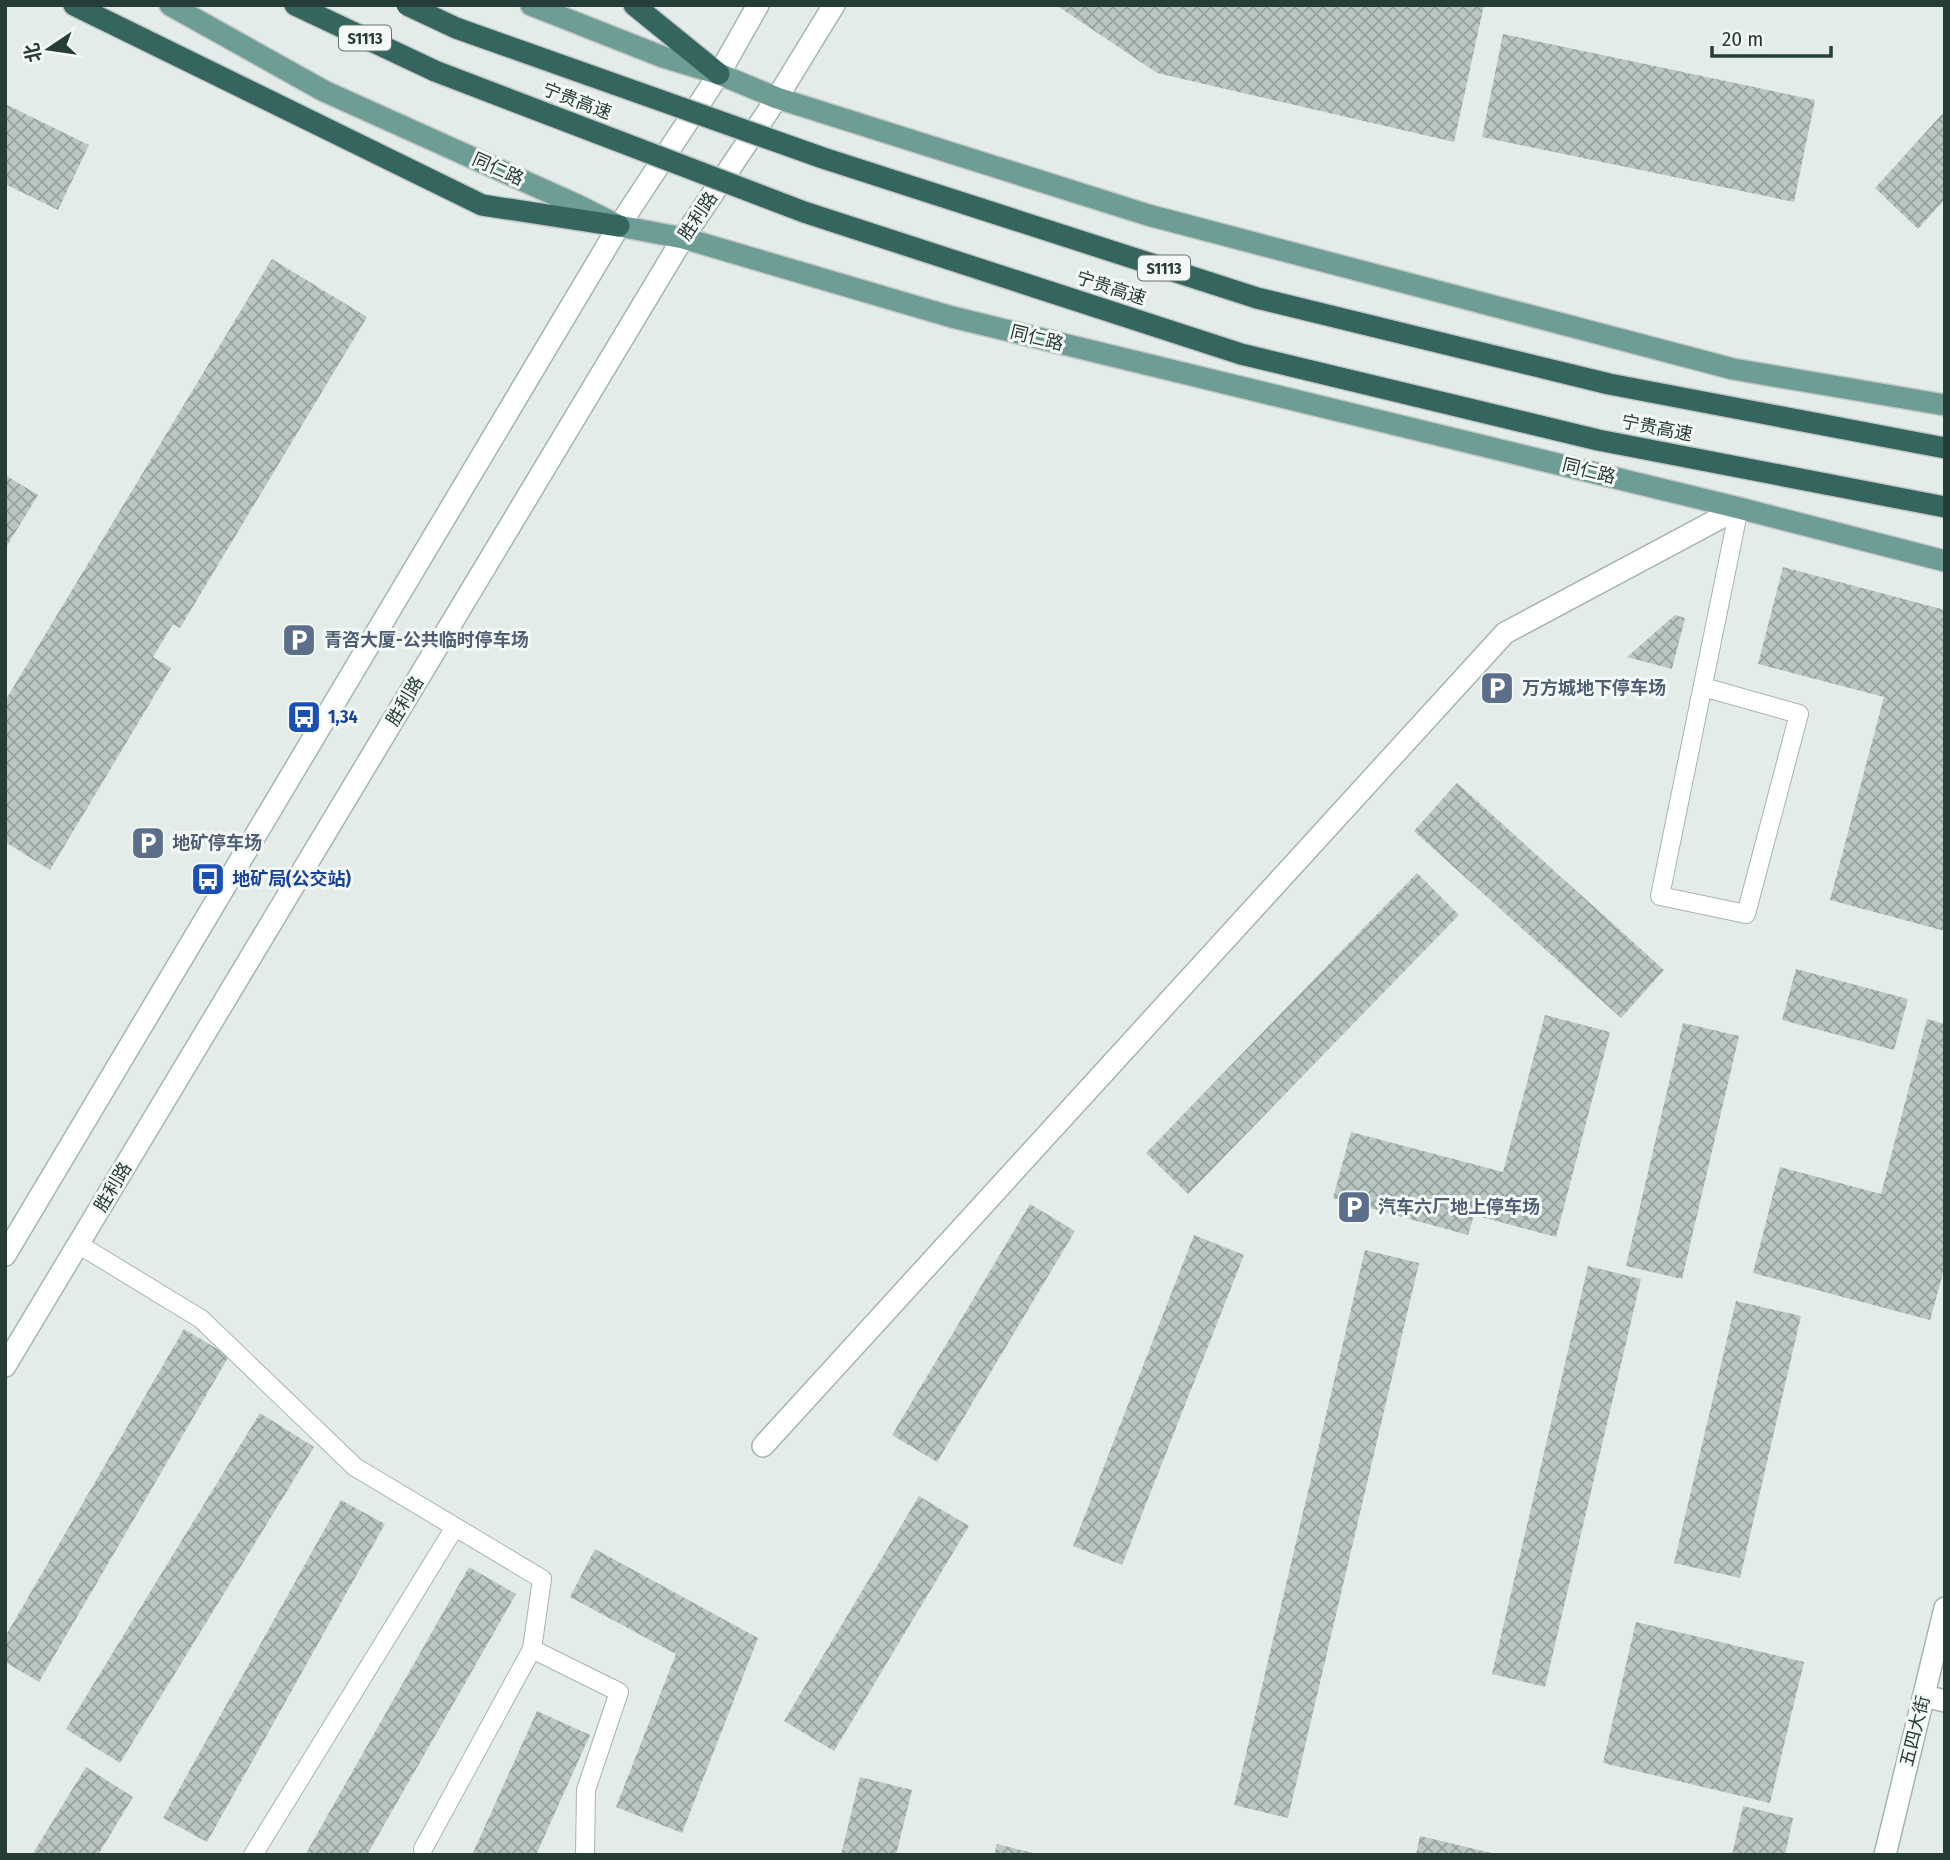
<svg xmlns="http://www.w3.org/2000/svg" width="1950" height="1860" viewBox="0 0 1950 1860" font-family="'Fira Sans Condensed','Noto Sans SC',sans-serif">
	<style>
		.building { fill: url(#building-cross-hatch) }
		.lines { fill: none; stroke-linecap: round; stroke-linejoin: round }
		.lane-casing { stroke: #a7b4b0; stroke-width: 20 }
		.street-casing { stroke: #a7b4b0; stroke-width: 24 }
		.secondary-casing { stroke: #a3b6b1; stroke-width: 24 }
		.primary-casing { stroke: #c2c8c7; stroke-width: 24 }
		.highway-casing { stroke: #c2c8c7; stroke-width: 24 }
		.lane { stroke: #fff; stroke-width: 18 }
		.street { stroke: #fff; stroke-width: 21 }
		.secondary { stroke: #fff; stroke-width: 21 }
		.primary { stroke: #6d9d94; stroke-width: 21 }
		.highway { stroke: #34655e; stroke-width: 21 }
		.highway-bridge-casing { stroke: #c2c8c7; stroke-width: 24; stroke-linecap: butt }
		.highway-bridge { stroke: #34655e; stroke-width: 21 }
		.labels { text-anchor: middle; stroke-width: 6; stroke-linejoin: round; paint-order: stroke }
		.shield { fill: #f4f9f6; stroke: #637570; stroke-width: 2 }
		.shield-label { font-size: 16px; font-weight: bold; fill: #253c37 }
		.street-label { font-size: 18px; fill: #253c37; stroke: #f4f9f6 }
		.service-label { font-size: 18px; font-weight: bold; fill: #4e5e75; stroke: #f4f9f6; text-anchor: start }
		.transit-label { font-size: 18px; font-weight: bold; fill: #164399; stroke: #f4f9f6; text-anchor: start }
	</style>
	<defs>
		<pattern id="building-cross-hatch" width="8" height="8" patternUnits="userSpaceOnUse" patternTransform="scale(1.75)"><rect width="8" height="8" fill="#b9c6c2"/><path d="M0 0l8 8M0 8l8-8" fill="none" stroke="#96a29e"/></pattern>
	</defs>
	<rect width="100%" height="100%" fill="#e4ece9"/>
	<!-- building -->
	<path class="building" d="M1056,5H1484L1454,142L1157,73Z
		M1503,34L1815,100L1794,202L1482,137Z
		M5,104L89,145L58,210L5,184Z
		M1945,111V199L1918,229L1875,188Z
		M272,259L367,317L180,628L173,624L153,657L171,668L50,870L5,842V701Z
		M5,475L38,495L5,549Z
		M1783,567L1945,610V931L1830,900L1884,697L1758,664Z
		M1675,615L1685,618L1672,669L1627,657Z
		M1457,783L1664,970L1621,1018L1414,831Z
		M1417,873L1459,915L1188,1194L1146,1153Z
		M1796,969L1908,999L1894,1050L1782,1020Z
		M1545,1015L1610,1032L1556,1237L1474,1215L1468,1235L1333,1198L1351,1132L1503,1172Z
		M1927,1019L1945,1024V1266L1930,1320L1753,1273L1780,1167L1881,1194Z
		M1683,1023L1739,1036L1682,1279L1626,1266Z
		M1030,1204L1075,1231L937,1462L892,1435Z
		M1194,1235L1244,1255L1122,1565L1073,1546Z
		M1365,1250L1419,1263L1288,1818L1234,1805Z
		M1588,1266L1641,1279L1545,1687L1492,1674Z
		M1736,1301L1801,1316L1740,1578L1674,1563Z
		M184,1329L229,1356L39,1682L5,1662V1637Z
		M260,1413L314,1447L120,1763L66,1729Z
		M919,1496L969,1526L834,1751L784,1721Z
		M341,1500L385,1524L207,1842L163,1818Z
		M595,1549L758,1638L682,1833L616,1807L676,1654L570,1597Z
		M469,1567L516,1594L367,1855H305Z
		M1636,1622L1804,1662L1770,1803L1603,1763Z
		M537,1711L590,1735L536,1855H472Z
		M86,1767L133,1797L98,1855H32Z
		M860,1777L912,1790L896,1855H841Z
		M1743,1806L1793,1818L1785,1855H1732Z
		M1420,1836L1496,1854V1855H1416Z
		M997,1844L1037,1854V1855H994Z"/>
	<g class="lines">
		<!-- lane casing -->
		<g class="lane-casing">
			<path id="lane" d="M1703,687L1799,714L1746,914L1660,896L1739,508
				M78,1244L201,1319L355,1467L542,1579L532,1649
				M423,1849L532,1649L619,1692L586,1790L585,1855
				M253,1855L455,1527"/>
		</g>
		<!-- street casing -->
		<g class="street-casing">
			<path id="street" d="M763,1446L1505,633L1739,508
				M1924,1696L1945,1701"/>
		</g>
		<!-- secondary casing -->
		<g class="secondary-casing">
			<path id="secondary" d="M5,1255L619,226L719,74L758,5
				M5,1366L683,238L777,98L834,5
				M1885,1855L1945,1608"/>
		</g>
		<!-- primary casing -->
		<g class="primary-casing">
			<path id="primary" d="M170,5L324,91L575,204L619,226L683,238L952,317L1739,508L1945,561
				M531,5L663,57L719,74L777,98L1148,215L1733,369L1945,405"/>
		</g>
		<!-- highway casing -->
		<g class="highway-casing">
			<path id="highway" d="M74,5L482,205L619,226
				M295,5L435,71
				M634,5L719,74"/>
		</g>
		<!-- lane -->
		<use href="#lane" class="lane"/>
		<!-- street -->
		<use href="#street" class="street"/>
		<!-- secondary -->
		<use href="#secondary" class="secondary"/>
		<!-- primary -->
		<use href="#primary" class="primary"/>
		<!-- highway -->
		<use href="#highway" class="highway"/>
		<!-- highway-bridge casing -->
		<g class="highway-bridge-casing">
			<path id="highway-bridge" d="M407,5L456,28L823,158L1257,298L1609,384L1945,448
				M435,71L804,212L1241,354L1598,440L1945,507"/>
		</g>
		<!-- highway-bridge -->
		<use href="#highway-bridge" class="highway-bridge"/>
	</g>
	<!-- icons -->
	<defs>
		<g id="parking-square" transform="scale(1.75)"><rect x="-9" y="-9" width="18" height="18" rx="4" fill="#5c6f8a" stroke="#f4f9f6"/><path d="M-3.5-5.5H1a3.5 3.5 0 0 1 0 7H-1V5.5H-3.5ZM-1-3.4V-.6H.8a1.4 1.4 0 0 0 0-2.8Z" fill="#fff"/></g>
		<g id="bus-square" transform="scale(1.75)"><rect x="-9" y="-9" width="18" height="18" rx="4" fill="#1a4fb4" stroke="#f4f9f6"/><path d="M-5-6H5V4H4V6H2V4H-2V6H-4V4H-5ZM-3.5-4V0h7V-4ZM-3.5 1.2v1.5H-2V1.2ZM2 1.2v1.5H3.5V1.2Z" fill="#fff"/></g>
	</defs>
	<g fill-rule="evenodd">
		<use href="#parking-square" x="299" y="640"/>
		<use href="#parking-square" x="1497" y="688"/>
		<use href="#bus-square" x="304" y="717"/>
		<use href="#parking-square" x="148" y="843"/>
		<use href="#bus-square" x="208" y="879"/>
		<use href="#parking-square" x="1354" y="1207"/>
	</g>
	<g class="labels">
		<!-- shield labels -->
		<g class="shield">
			<rect x="339" y="25.5" width="52" height="25" rx="5"/>
			<rect x="1138" y="255.5" width="52" height="25" rx="5"/>
		</g>
		<g class="shield-label">
			<text x="365" y="44">S1113</text>
			<text x="1164" y="274">S1113</text>
		</g>
		<!-- street labels -->
		<g class="street-label">
			<text transform="translate(577 101) rotate(21)" y="6">宁贵高速</text>
			<text transform="translate(498 169) rotate(24)" y="6">同仁路</text>
			<text transform="translate(698 216) rotate(-56)" y="6">胜利路</text>
			<text transform="translate(1111 288) rotate(18)" y="6">宁贵高速</text>
			<text transform="translate(1037 338) rotate(14)" y="6">同仁路</text>
			<text transform="translate(1657 428) rotate(11)" y="6">宁贵高速</text>
			<text transform="translate(1589 471) rotate(14)" y="6">同仁路</text>
			<text transform="translate(405 701) rotate(-59)" y="6">胜利路</text>
			<text transform="translate(113 1187) rotate(-59)" y="6">胜利路</text>
			<text transform="translate(1915 1731) rotate(-76)" y="6">五四大街</text>
		</g>
		<!-- service labels -->
		<g class="service-label">
			<text x="324" y="646">青咨大厦-公共临时停车场</text>
			<text x="1522" y="694">万方城地下停车场</text>
			<text x="172" y="849">地矿停车场</text>
			<text x="1378" y="1213">汽车六厂地上停车场</text>
		</g>
		<!-- transit labels -->
		<g class="transit-label">
			<text x="328" y="723">1,34</text>
			<text x="232" y="885">地矿局(公交站)</text>
		</g>
	</g>
	<!-- border -->
	<rect width="1950" height="1860" fill="none" stroke="#253c37" stroke-width="14"/>
	<!-- north arrow -->
	<g transform="translate(49 49) rotate(257)" stroke="#f4f9f6" stroke-width="5" paint-order="stroke">
	<path d="M0-5L12 26L0 18L-12 26Z" fill="#253c37"/>
	<text y="-10" font-size="19" font-weight="bold" text-anchor="middle" fill="#253c37">北</text>
	</g>
	<!-- scale -->
	<path d="M1712 46v10h119v-10" fill="none" stroke="#253c37" stroke-width="3.5"/>
	<text x="1722" y="46" font-size="21" fill="#253c37" stroke="#f4f9f6" stroke-width="5" paint-order="stroke">20 m</text>
</svg>
